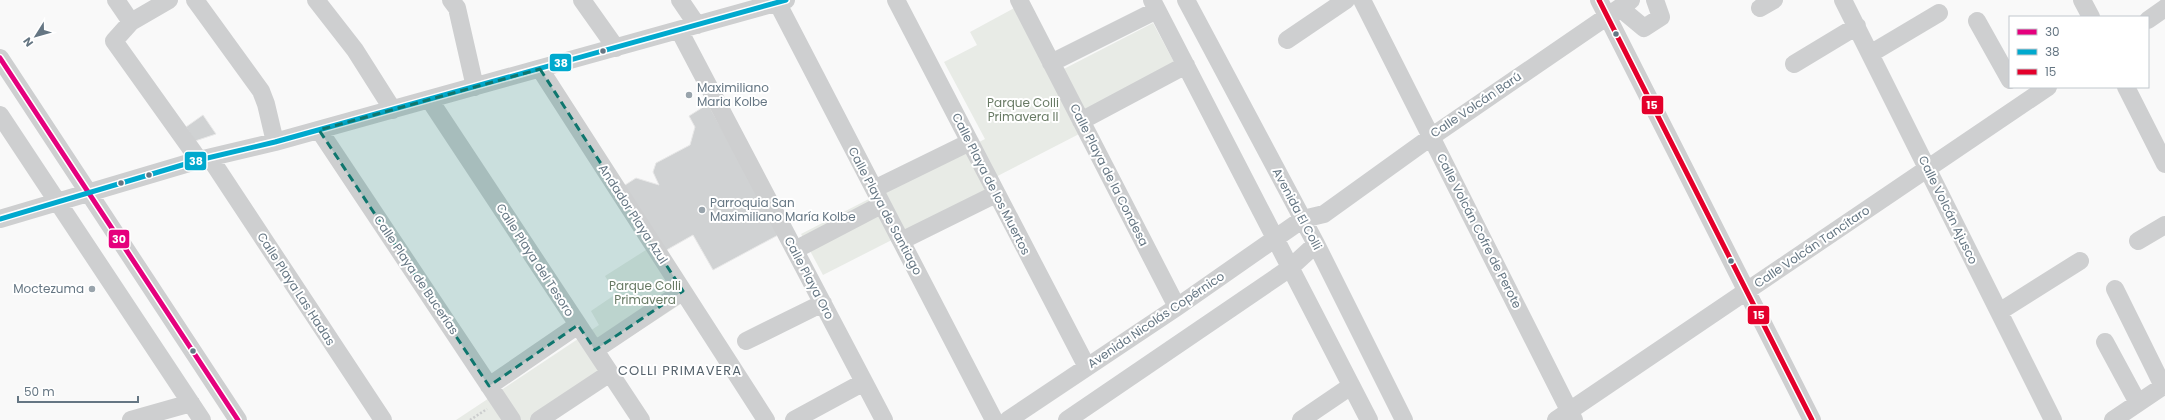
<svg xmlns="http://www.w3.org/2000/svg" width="2165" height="420" viewBox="0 0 2165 420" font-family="Poppins,sans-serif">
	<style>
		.green { fill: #e8ebe6 }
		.building { fill: #d0d2d3; stroke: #e8e8e8 }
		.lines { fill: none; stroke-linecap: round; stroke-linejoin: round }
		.path { stroke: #cbcccd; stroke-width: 2.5; stroke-dasharray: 2 2; stroke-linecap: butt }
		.minor { stroke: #cecfd0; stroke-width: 18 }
		.bus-1-casing { stroke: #fff; stroke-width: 8 }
		.bus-2-casing { stroke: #fff; stroke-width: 8 }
		.bus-3-casing { stroke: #fff; stroke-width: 8 }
		.bus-1 { stroke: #e5007d; stroke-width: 5 }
		.bus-2 { stroke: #00a9ce; stroke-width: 5 }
		.bus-3 { stroke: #e4002b; stroke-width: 5 }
		.marked { fill: #0f766e; fill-opacity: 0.2; stroke: #0f766e; stroke-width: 3; stroke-dasharray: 8 5; stroke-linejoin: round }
		.bus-dot { fill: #657683; stroke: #fff; stroke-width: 1.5 }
		.poi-dot { fill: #99a4ac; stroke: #fff; stroke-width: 1.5 }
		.labels { text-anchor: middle; stroke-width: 4; stroke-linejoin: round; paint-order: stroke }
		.poi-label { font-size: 12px; fill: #657683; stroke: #fff; text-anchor: start }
		.park-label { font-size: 12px; fill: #687a64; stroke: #fff }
		.street-label { font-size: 12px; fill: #657683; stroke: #fff }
		.neighbourhood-label { font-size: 13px; letter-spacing: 1px; fill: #57646e; stroke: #fff }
		.line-badge { stroke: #fff; stroke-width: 1.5 }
		.badge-label { font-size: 11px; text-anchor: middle; font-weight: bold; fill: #fff }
	</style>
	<rect width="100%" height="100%" fill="#f9f9f9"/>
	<!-- green -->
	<path class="green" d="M1018,6L1054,74L1153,23L1175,64L1083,132L984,183L988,191L823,275L801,234L985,139L944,62L977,45L970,32Z
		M649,248L684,302L593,361L602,375L533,420H456L599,325L591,311L616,294L605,276Z"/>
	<!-- building -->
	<path class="building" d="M708,104L780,234L713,270L693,235L663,252L622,187L636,178L659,185L653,172L656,163L690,145L695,127L689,116Z
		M203,115L216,134L195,141L186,127Z"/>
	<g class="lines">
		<!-- path -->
		<path class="path" d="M470,420L487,409"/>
		<!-- minor -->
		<path class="minor" d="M116,0L131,22
			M169,0L131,22L114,41L199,160
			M195,0L261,91L266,104L275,142
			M316,0L355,50L393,110
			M451,0L457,8L475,87
			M582,0L616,48
			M680,0L697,25
			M776,0L994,420
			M896,0L1087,367
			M1019,0L1177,307
			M1152,0L1369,420
			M1186,0L1316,244L1404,420
			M1362,0L1574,420
			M1599,0L1812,420
			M1843,0L2053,420
			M2082,0L2091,17
			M1620,8L1644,28L1661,17L1655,0
			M1760,8L1774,0
			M2148,20L2165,8
			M1977,21L2010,80
			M679,30L884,420
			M1287,40L1346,0
			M1870,54L1939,13
			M0,58L238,420
			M1051,63L1157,10
			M1794,64L1857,26
			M540,69L766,420
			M2126,87L2165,164
			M429,99L641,420
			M0,115L202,420
			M1081,121L1186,65
			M319,130L512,420
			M210,158L383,420
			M874,189L970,142
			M0,219L199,160L275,142L786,0
			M901,241L996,194
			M2138,241L2165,225
			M795,250L881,205
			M2115,289L2163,386
			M1999,312L2080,261
			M746,341L823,303
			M2105,342L2138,403
			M595,350L683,291
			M489,386L578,325
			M131,420L191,403
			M539,420L610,373
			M794,420L864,382
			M1008,420L1177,307L1303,219L1324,214L1431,137L1631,0
			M1067,420L1290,268L1316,244
			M1301,420L1351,386
			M1556,420L2048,87
			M2113,420L2165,385"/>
		<!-- bus-1 casing -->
		<g class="bus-1-casing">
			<path id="bus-1" d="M0,58L238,420"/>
		</g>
		<!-- bus-2 casing -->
		<g class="bus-2-casing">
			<path id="bus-2" d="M0,219L199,160L275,142L786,0"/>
		</g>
		<!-- bus-3 casing -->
		<g class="bus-3-casing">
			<path id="bus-3" d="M1599,0L1812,420"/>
		</g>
		<!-- bus-1 -->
		<use href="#bus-1" class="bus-1"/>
		<!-- bus-2 -->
		<use href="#bus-2" class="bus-2"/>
		<!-- bus-3 -->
		<use href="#bus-3" class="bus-3"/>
	</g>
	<!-- marked area -->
	<path class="marked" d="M540,69L683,291L595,350L578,325L489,386L319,130Z"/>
	<!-- markers -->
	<g class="bus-dot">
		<circle cx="1616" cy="34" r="3.5"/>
		<circle cx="603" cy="51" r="3.5"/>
		<circle cx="149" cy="175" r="3.5"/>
		<circle cx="121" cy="183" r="3.5"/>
		<circle cx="1731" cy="261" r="3.5"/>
		<circle cx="193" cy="351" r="3.5"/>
	</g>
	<g class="poi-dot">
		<circle cx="689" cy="95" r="4"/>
		<circle cx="702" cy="210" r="4"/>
		<circle cx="92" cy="289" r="4"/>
	</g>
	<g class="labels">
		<!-- poi labels -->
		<g class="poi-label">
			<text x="697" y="92">Maximiliano<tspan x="697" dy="14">Maria Kolbe</tspan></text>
			<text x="710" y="207">Parroquia San<tspan x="710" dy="14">Maximiliano María Kolbe</tspan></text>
			<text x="84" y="293" text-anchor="end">Moctezuma</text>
		</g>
		<!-- park labels -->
		<g class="park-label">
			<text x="1023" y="107">Parque Colli<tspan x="1023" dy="14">Primavera II</tspan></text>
			<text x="645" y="290">Parque Colli<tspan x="645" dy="14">Primavera</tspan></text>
		</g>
		<!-- street labels -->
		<g class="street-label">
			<text transform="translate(1476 105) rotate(-34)" y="4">Calle Volcán Barú</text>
			<text transform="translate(1109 175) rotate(63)" y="4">Calle Playa de la Condesa</text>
			<text transform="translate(991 184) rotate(63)" y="4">Calle Playa de los Muertos</text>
			<text transform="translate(1297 209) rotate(62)" y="4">Avenida El Colli</text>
			<text transform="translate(1948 210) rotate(64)" y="4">Calle Volcán Ajusco</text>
			<text transform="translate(885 211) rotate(62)" y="4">Calle Playa de Santiago</text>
			<text transform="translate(633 214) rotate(57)" y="4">Andador Playa Azul</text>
			<text transform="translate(1479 231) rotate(63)" y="4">Calle Volcán Cofre de Perote</text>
			<text transform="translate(1812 247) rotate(-34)" y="4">Calle Volcán Tancítaro</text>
			<text transform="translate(535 260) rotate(57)" y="4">Calle Playa del Tesoro</text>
			<text transform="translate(416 275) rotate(56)" y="4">Calle Playa de Bucerías</text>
			<text transform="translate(809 278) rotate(62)" y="4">Calle Playa Oro</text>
			<text transform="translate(296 289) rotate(57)" y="4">Calle Playa Las Hadas</text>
			<text transform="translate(1156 320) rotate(-34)" y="4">Avenida Nicolás Copérnico</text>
		</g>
		<!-- neighbourhood labels -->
		<g class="neighbourhood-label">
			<text x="680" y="375">COLLI PRIMAVERA</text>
		</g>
	</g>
	<g class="line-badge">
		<rect x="549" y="53" width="23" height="19" rx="4" fill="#00a9ce"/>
		<rect x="1641" y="95" width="23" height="20" rx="4" fill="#e4002b"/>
		<rect x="184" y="151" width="23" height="20" rx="4" fill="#00a9ce"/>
		<rect x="108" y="229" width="22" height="20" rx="4" fill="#e5007d"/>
		<rect x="1747" y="305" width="23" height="20" rx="4" fill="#e4002b"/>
	</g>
	<g class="badge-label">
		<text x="561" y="67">38</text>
		<text x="1652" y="109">15</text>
		<text x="196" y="165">38</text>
		<text x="119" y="243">30</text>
		<text x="1759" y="319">15</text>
	</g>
	<!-- legend -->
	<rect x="2009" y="16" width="140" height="72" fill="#ffffff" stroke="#c1c8cd"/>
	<rect x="2017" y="29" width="20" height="6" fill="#e5007d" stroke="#c1c8cd"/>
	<text x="2045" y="36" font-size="12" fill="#657683">30</text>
	<rect x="2017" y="49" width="20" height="6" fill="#00a9ce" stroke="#c1c8cd"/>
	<text x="2045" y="56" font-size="12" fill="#657683">38</text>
	<rect x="2017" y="69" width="20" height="6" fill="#e4002b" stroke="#c1c8cd"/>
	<text x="2045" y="76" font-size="12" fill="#657683">15</text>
	<!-- north arrow -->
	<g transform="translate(36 36) rotate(233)" stroke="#ffffff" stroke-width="3" paint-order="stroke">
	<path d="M0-3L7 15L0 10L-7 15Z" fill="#657683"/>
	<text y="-6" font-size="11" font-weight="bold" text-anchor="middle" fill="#657683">N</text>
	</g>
	<!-- scale -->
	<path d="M18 396v6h120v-6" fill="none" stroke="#657683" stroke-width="2"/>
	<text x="24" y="396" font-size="12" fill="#657683" stroke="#ffffff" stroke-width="3" paint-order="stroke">50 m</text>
</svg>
